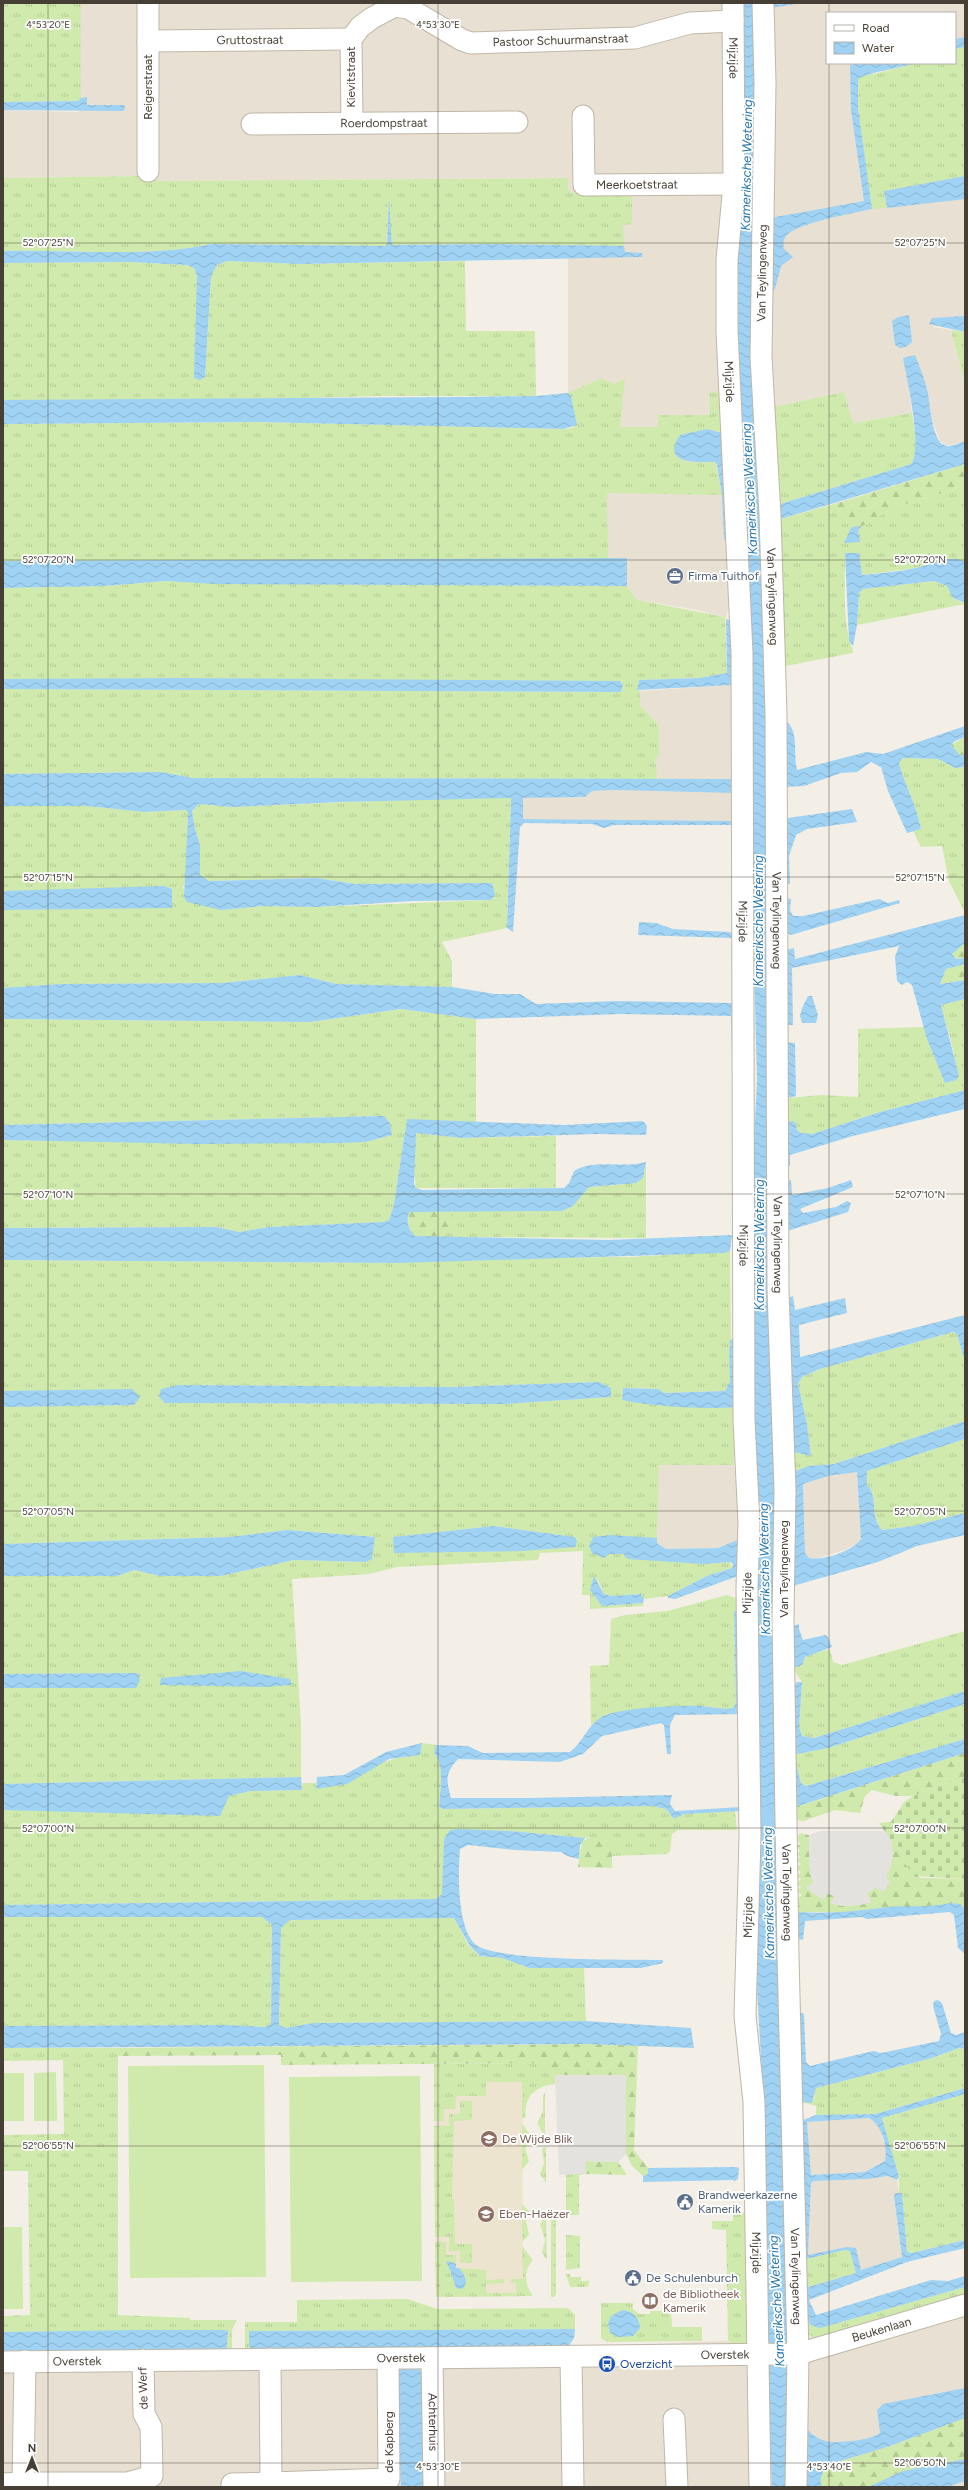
<svg xmlns="http://www.w3.org/2000/svg" width="968" height="2490" viewBox="0 0 968 2490" font-family="Figtree,sans-serif">
	<style>
		.residential { fill: #e8e1d3 }
		.education { fill: #ede4cf }
		.grass { fill: url(#grass-tufts); fill-rule: evenodd }
		.forest { fill: url(#forest-firs) }
		.cemetery { fill: url(#cemetery-stones) }
		.garden { fill: #cfeaac }
		.parking { fill: #e4e2de }
		.water { fill: url(#water-waves); fill-rule: evenodd }
		.lines { fill: none; stroke-linecap: round; stroke-linejoin: round }
		.canal { stroke: #9fd2f3; stroke-width: 14 }
		.minor-casing { stroke: #bfb7a8; stroke-width: 23 }
		.minor { stroke: #fff; stroke-width: 21 }
		.ticks { fill: none; stroke: #463f35; stroke-width: 1; stroke-opacity: 0.45 }
		.labels { text-anchor: middle; stroke-width: 3.5; stroke-linejoin: round; paint-order: stroke }
		.street-label { font-size: 12px; fill: #463f35; stroke: #fff }
		.service-label { font-size: 12px; fill: #4e5e75; stroke: #fff; text-anchor: start }
		.education-label { font-size: 12px; fill: #785e54; stroke: #fff; text-anchor: start }
		.transit-label { font-size: 12px; fill: #164399; stroke: #fff; text-anchor: start }
		.water-label { font-size: 13px; font-style: italic; fill: #2878af; stroke: #fff }
		.ticks-label { font-size: 10px; text-anchor: middle; fill: #463f35; stroke: #fff; stroke-width: 3.5; stroke-linejoin: round; paint-order: stroke }
	</style>
	<defs>
		<pattern id="grass-tufts" width="24" height="20" patternUnits="userSpaceOnUse"><rect width="24" height="20" fill="#cfeaac"/><path d="M3 7l-1-3M5 7V3M7 7l1-3M15 17l-1-3M17 17v-4M19 17l1-3" fill="none" stroke="#b3ca95"/></pattern>
		<pattern id="forest-firs" width="22" height="20" patternUnits="userSpaceOnUse"><rect width="22" height="20" fill="#cfeaac"/><path d="M5 1l3.5 6h-7zM16 11l3.5 6h-7z" fill="#b3ca95"/></pattern>
		<pattern id="cemetery-stones" width="16" height="16" patternUnits="userSpaceOnUse"><rect width="16" height="16" fill="#cfeaac"/><path d="M2 7V4a2 2 0 0 1 4 0v3zM10 15v-3a2 2 0 0 1 4 0v3z" fill="#b3ca95"/></pattern>
		<pattern id="water-waves" width="16" height="10" patternUnits="userSpaceOnUse"><rect width="16" height="10" fill="#9fd2f3"/><path d="M0 5q4-4 8 0t8 0" fill="none" stroke="#8ab5d1"/></pattern>
	</defs>
	<rect width="100%" height="100%" fill="#f3efe6"/>
	<!-- residential -->
	<path class="residential" d="M80,3H965V37L955,39V13H827V63H860L850,65L852,110L965,176V316L937,318L934,327L951,330L965,385V441L951,445H945L940,441L932,420L928,393L909,390L912,413L852,423L844,392L773,407L726,619L725,617L697,610L637,600L627,586V559H608L606,493L624,378L614,384L601,378L568,393V178L159,181L141,176L3,178V110L79,112Z
		M733,685L739,821L523,819V798L585,797L592,791L615,790L655,757H659V727L640,705V691Z
		M658,1465H734L740,1515V1539L718,1548L666,1549L657,1543Z
		M857,1472L861,1539L857,1544L845,1550L815,1559L809,1558L805,1553L803,1484L807,1481L828,1476Z
		M869,2118L877,2122L880,2128L887,2153L885,2161L865,2172L811,2175L807,2122Z
		M888,2176L897,2180L899,2193L894,2196L902,2257L861,2270L808,2256L811,2183L814,2181L868,2179Z
		M965,2297V2487H3V2351L568,2347L821,2337Z"/>
	<!-- education -->
	<path class="education" d="M522,2063L523,2296L436,2297L434,2064Z"/>
	<!-- grass -->
	<path class="grass" d="M3,3H81V98L78,101L3,102Z
		M965,47V176L884,191L887,208L872,209L858,108V79L863,75L874,74L917,63H955V49Z
		M141,176L159,181L568,178V189L572,193L632,191V224L623,225L624,246L497,244L392,245L389,198L387,246L212,244C145,258 72,249 3,251V178Z
		M227,261L300,264L465,261L466,331H535L536,396H379L200,401L3,400V263L130,262L187,265L194,268L197,276L200,380L205,377L211,275L217,265Z
		M951,330L965,332V385Z
		M601,378L614,384L625,378L620,427H658V415H710L709,392L725,391L726,433L707,429L676,441C673,468 696,462 715,462L722,495L607,493L608,559L3,561V424L258,422L563,429L573,428L572,401L568,393Z
		M844,392L853,423L912,413C914,428 920,451 911,464L777,505L773,407Z
		M965,486V567V562L925,565L917,568L862,575L861,570L845,553C845,581 843,612 849,639C850,645 853,647 853,653L785,666L777,520L834,504L853,528L851,529L859,542L858,531L861,527L893,508Z
		M166,581L300,584L627,586L637,600L725,617L727,673L699,678L639,680L637,690L640,691V705L659,726V757H655L657,779L193,778L161,772L3,774V689L621,692L623,685L620,681L3,679V588L104,586Z
		M934,581L947,586L953,598L965,604L857,625L859,593L863,589Z
		M903,758L938,759L955,768L965,767V913L949,881L942,846L921,847L913,831L921,829C917,806 905,786 899,763Z
		M449,798H511L507,928L442,942L452,961V987L337,984L300,975L223,983L61,984L3,988V910L172,907V889L3,891V806H87L144,812L186,810L188,814L186,879L183,888L221,910L263,906L316,907L491,900L494,898L492,883L356,884L316,878L209,881L200,875V845L195,829L192,811L199,804L232,807Z
		M965,999V1090L880,1112L812,1134L801,1133L797,1130L795,1122L785,1125L788,1098L822,1095L858,1097V1029L924,1027L945,1083L956,1080C959,1062 946,1025 941,1005Z
		M401,1009L476,1019V1123L407,1120L394,1204L389,1220L383,1222L269,1227L239,1232L217,1227L3,1228V1140L342,1143L383,1138L384,1116L3,1125V1019L310,1022Z
		M415,1133L462,1138L556,1136V1188H416L414,1171Z
		M646,1162V1238L441,1237L448,1227L452,1211H562L573,1206L589,1187L626,1184L643,1178Z
		M730,1251L731,1346L730,1347V1381L725,1391L664,1393L658,1389L623,1388L622,1400L664,1405L734,1407V1465H659L657,1538H639L609,1554H623L703,1564L730,1562L732,1568L707,1576L668,1596L644,1599L641,1594L612,1596L604,1594L597,1578L602,1606L643,1603V1606L590,1609V1595H582L583,1551L540,1553L538,1560L397,1567L369,1574L292,1579L301,1724V1777L3,1784V1688H136L137,1673L3,1674V1576H117L134,1570L160,1576H220L294,1560L366,1562L375,1537L288,1530L230,1537L3,1544V1407L133,1405L54,1391H3V1260L398,1263L489,1258L632,1257ZM599,1382L611,1388V1397L506,1404L165,1403L159,1397L179,1385L452,1387ZM494,1526L575,1537L522,1551L394,1552V1537Z
		M953,1332L957,1334L965,1362V1421L834,1464L808,1466L791,1473L794,1452L811,1456L807,1424L798,1384L802,1377L820,1369Z
		M965,1439V1513L913,1526L882,1530C869,1515 879,1497 867,1485V1471Z
		M727,1595L736,1598L737,1610L734,1612L736,1703L733,1708L724,1710L700,1706L629,1710L605,1715L591,1725L590,1666L609,1665L611,1619L625,1615L667,1611Z
		M965,1631V1691L814,1738L802,1736L799,1727L802,1682L791,1665L812,1654L830,1649L833,1662L842,1665Z
		M965,1704V1739L806,1786L801,1783L797,1767H794L792,1755L828,1748Z
		M422,1743L436,1745L434,1752C445,1767 440,1789 439,1807L443,1809L653,1806L666,1809L674,1819L684,1814L735,1811L737,1830H678L672,1834L670,1851L667,1854L612,1856V1842L591,1837L585,1838L510,1831L450,1830L442,1894L436,1899L3,1905V1810L46,1809L228,1796L250,1791L302,1790V1783H316V1789C349,1777 385,1756 420,1755Z
		M3,1917H262L272,1925L271,2024L266,2027L227,2025L3,2026Z
		M454,1918L469,1946L480,1956L502,1958L530,1968H584L586,2021L313,2023L286,2028L279,2025L281,1928L289,1920Z
		M3,2048H118V2315L190,2318V2320H237L232,2330V2354L227,2349L228,2331L226,2330L3,2332V2316L30,2315L28,2171H3V2135L64,2134L63,2060L3,2061Z
		M959,2048L965,2049V2088L875,2114L816,2115V2106L801,2102L815,2098L814,2090L816,2088L932,2058Z
		M541,2063L555,2075V2084C536,2086 523,2097 526,2117L522,2119V2082H486V2096H456L455,2109H444V2121H434V2064Z
		M545,2093V2137L537,2123L543,2111V2095Z
		M965,2094V2240L912,2253L907,2252L902,2193H899V2177L882,2118Z
		M460,2101H472V2120L454,2121L452,2198L454,2199L455,2244H472V2263H460V2251H449V2237H435L434,2126H449V2114H460Z
		M522,2123L532,2138L525,2148L529,2161L522,2170Z
		M546,2146V2183L540,2174L544,2163L542,2149Z
		M566,2166L586,2174L579,2175V2215H566Z
		M522,2204L529,2211L526,2221L529,2235L522,2242Z
		M556,2211V2294L554,2297H551V2215Z
		M742,2212L748,2215L754,2338H746V2343L743,2346H732V2342L728,2341L726,2230L712,2229V2221H733V2213Z
		M546,2216L547,2260L542,2253L545,2240L540,2224Z
		M566,2235L580,2236V2268L566,2270Z
		M435,2242H446V2255H456V2268L486,2270V2280L504,2279V2283L486,2284V2293H516V2283H511V2279H523L522,2246L533,2260C523,2269 525,2287 533,2296L436,2297Z
		M845,2250L850,2251L856,2273L808,2287L806,2259Z
		M566,2274H570V2277H581V2281H589L588,2287H570Z
		M965,2287V2297L821,2337H812L806,2332L802,2290L820,2328Z
		M408,2299L437,2309L568,2308L575,2315V2329L249,2331L252,2349L245,2354V2322H297V2300Z
		M601,2303H633V2309L639,2314H650V2311H671L672,2327H702V2341L607,2342L601,2338Z"/>
	<!-- forest -->
	<path class="forest" d="M965,464V486L893,508L861,527L853,528L834,504Z
		M965,737V756L960,755L951,745Z
		M965,943V958L956,959L952,954Z
		M965,964V980L939,984L946,969Z
		M452,1211L448,1227L441,1237L415,1236C409,1231 406,1219 410,1212Z
		M965,1753V1777L913,1796H896L872,1790L865,1796L860,1813L835,1810L804,1821L796,1820L793,1802L799,1806Z
		M800,1833L809,1835L810,1873L822,1900L827,1893L835,1896L831,1903C845,1907 857,1906 870,1902L866,1893C888,1882 894,1864 891,1841H896L907,1866L920,1878L965,1879V1909L952,1903L931,1907H889L863,1912H799L798,1898L802,1895L797,1891L801,1887L797,1883L801,1879L797,1876L801,1872L797,1869L801,1864L797,1861L800,1857L797,1854L800,1851L797,1846L800,1844L797,1838Z
		M591,1837H601L612,1842V1868L578,1867L582,1841Z
		M586,2044L638,2045L634,2150L648,2168V2174L643,2176L632,2166L626,2154V2075H555L541,2063L281,2065V2055L118,2056V2048Z
		M586,2161L618,2162L627,2175L586,2174Z
		M965,2418V2459L903,2471L868,2487H822C818,2475 824,2469 834,2463L891,2446Z"/>
	<!-- cemetery -->
	<path class="cemetery" d="M965,1777V1879L914,1876L907,1866L896,1841H891L879,1823L891,1822L904,1802L913,1796Z"/>
	<!-- garden -->
	<path class="garden" d="M264,2065L266,2277L130,2278L128,2066Z
		M56,2072L57,2121H34V2073Z
		M3,2073H24V2121H3Z
		M420,2076L422,2281L291,2282L289,2077Z
		M3,2227H22L23,2309H3Z"/>
	<!-- parking -->
	<path class="parking" d="M820,1831H885L891,1841L893,1854L891,1866L886,1877L890,1883L883,1892L876,1888L867,1893L871,1902L861,1905L840,1906L831,1903L834,1896L827,1893L823,1900L806,1888L814,1882L810,1873L809,1835Z
		M555,2075H626V2154L618,2162L586,2161V2174L559,2175Z"/>
	<!-- water -->
	<path class="water" d="M741,3H801L771,8L756,219L751,298L752,356L768,707L776,1491L774,1506L776,1832L759,1833L757,1568L759,1555L749,1246L757,1080L750,817L733,348Z
		M965,37V47L955,49V39Z
		M860,63H917C905,67 865,73 858,79V108L872,209C854,213 798,223 787,235C783,239 783,244 784,249L793,257L781,266L775,289L770,293V218L864,201L851,110L850,65Z
		M87,97V105H125L124,111L3,110V102L78,101L81,98Z
		M965,176V199L887,208L884,191Z
		M389,198L392,245L497,244L624,246L625,252L642,253V257L300,264L227,261L217,265L211,276L205,377L200,380L194,378L197,276L194,268L187,265L130,262L3,263V251C72,249 145,258 212,244L387,246Z
		M909,315L912,342L906,347L900,348L895,345L892,321L898,317Z
		M965,316V332L929,324L932,318Z
		M915,355C920,367 925,380 928,393C930,404 932,440 944,445C950,448 959,443 965,441V464L777,520V505L911,464C923,448 907,380 903,358Z
		M568,393L571,396L577,425L563,429L258,422L3,424V400L465,397L536,396Z
		M707,429L726,434L731,539L724,540L722,495L717,465L715,462C697,462 660,465 680,435Z
		M855,526L861,527L858,531L860,542L844,543L851,528Z
		M845,553H859L862,575C880,573 898,572 916,568C929,566 951,553 965,562V603L953,598L947,586L934,581L863,589L859,593L857,625L853,646L849,641Z
		M627,558V586H624L215,584L166,581L104,586L3,588V561Z
		M726,619L734,621L733,685L637,690L639,680L699,678L727,673Z
		M182,678L620,681L623,685L621,692L3,689V679Z
		M784,720C800,728 793,756 797,770L866,752L883,754L965,726V737L955,741L951,745L960,755L965,756V767L955,768L938,759L903,758L899,763C905,786 917,806 921,829L907,833L888,791L881,767L871,762L857,772L841,773L804,786L784,787Z
		M161,772L193,778L735,779L736,793L615,790L592,791L585,797L523,798V819L739,821L735,854L732,855L733,825H614L604,828L592,824L524,823L520,827L513,932L507,928L511,798L341,802L232,807L199,804L192,811L195,829L200,845V875L209,881L316,878L356,884L492,883L495,895L491,900L413,901L316,907L263,906L221,910L187,902L184,897L188,814L186,810L144,812L87,806H3V774Z
		M852,809L857,822L807,829L796,835L789,856L790,884L786,882L785,838L788,818Z
		M164,886L172,889V908L3,910V891Z
		M787,898L791,899L790,910L793,916H803L879,899L888,903L899,900L900,903L791,935L785,932Z
		M965,915V943L952,954L956,959L965,958V964L946,969L940,984L965,980V999L941,1005L959,1076L956,1080L945,1083L927,1039L912,985L907,982L902,985L897,981L895,957L899,946L792,968L793,1025H786V950L794,948L795,959Z
		M639,922L656,923L673,929L729,932L733,934L734,946L731,938L638,935Z
		M300,975L337,984L452,987L495,994H520L536,1004L617,1001L731,1003L737,1006L736,1054L732,1053L731,1016L621,1014L476,1019L401,1009L310,1022L3,1019V988L61,984L223,983Z
		M808,996H812L818,1015L816,1023H802L800,1016L802,1008Z
		M786,1042L795,1043L796,1096L788,1098L786,1081Z
		M965,1090V1109L853,1136L790,1155V1166H784L785,1125L788,1121L795,1122L797,1130L801,1133L812,1134L880,1112Z
		M384,1116L390,1123L392,1135L365,1142L342,1143L199,1144L3,1140V1125Z
		M407,1119L565,1125L643,1121L647,1126L646,1135L598,1134L462,1138L416,1133L414,1184L416,1188L422,1190L564,1188L569,1183L574,1171C595,1158 623,1169 646,1162L643,1178L636,1183L589,1187L573,1206L562,1211L410,1212C405,1219 409,1231 415,1236L609,1240L732,1235L730,1251L724,1253L398,1263L3,1260V1228L217,1227L239,1232L269,1227L383,1222L389,1220L394,1204Z
		M791,1180L792,1195L828,1188L851,1180L853,1187L800,1209L803,1213L836,1207L847,1201L851,1203L848,1212L784,1232V1181Z
		M793,1296L795,1310L845,1298L847,1313L799,1325L800,1357L965,1315V1362L957,1334L953,1332L820,1369L802,1377L798,1384L807,1424L811,1456L794,1452L787,1298Z
		M734,1338V1407C706,1410 650,1406 622,1400L623,1388L658,1389L664,1393L725,1391L730,1381L729,1347L731,1346L729,1341Z
		M599,1382L611,1388V1397L506,1404L165,1403L159,1397L161,1389L179,1385L452,1387Z
		M132,1389L140,1397L134,1405L3,1407V1391Z
		M965,1421V1439L867,1471V1485C879,1497 869,1515 882,1530L913,1526L965,1513V1535L917,1546L878,1562L796,1585L793,1589V1603L791,1473L808,1466L834,1464ZM857,1472L861,1539C853,1551 823,1561 809,1558L805,1553L803,1484L828,1476Z
		M494,1526L575,1537L577,1542L575,1547L522,1551L394,1553L393,1537Z
		M288,1530L375,1537L372,1559L366,1562L294,1560L220,1576H160L134,1570L117,1576H3V1544L230,1537Z
		M610,1535L657,1538V1543L666,1549L718,1548L740,1539L738,1576L675,1599L668,1598V1596L707,1576L732,1568L733,1564L730,1562L703,1564L628,1559L623,1554H609L604,1558L592,1553L589,1546L593,1537Z
		M594,1576L604,1594L612,1596L641,1594L644,1599L643,1603L602,1606L590,1590Z
		M737,1610L742,1714L675,1715L670,1725L671,1754H667L664,1725L661,1723L602,1736L583,1754L560,1762L458,1759C445,1773 446,1780 451,1798H530L672,1795L670,1804L675,1811L741,1807V1811L684,1814L674,1819L666,1809L653,1806L443,1809L439,1807C440,1789 445,1767 434,1752L436,1745L468,1746L483,1753L570,1752C582,1743 587,1727 600,1718C613,1708 681,1705 700,1706C712,1707 721,1710 733,1708L736,1703L734,1612Z
		M799,1624V1629L803,1640L825,1635L828,1637L832,1647L805,1657L802,1665L796,1667L791,1665V1627Z
		M241,1671L290,1679L292,1685L263,1687L160,1685L161,1678Z
		M138,1673L140,1680L136,1688H3V1674Z
		M797,1682H802L799,1727L802,1736L814,1738L965,1691V1704L828,1748L792,1755L790,1690Z
		M965,1739V1753L798,1806L793,1802L794,1767H797L801,1783L806,1786Z
		M422,1743L420,1755L389,1759L347,1784L316,1789L317,1777L344,1775L386,1752Z
		M301,1777L302,1790L250,1791L229,1796L220,1816L3,1810V1784Z
		M457,1829L510,1831L585,1838L580,1845L579,1859L567,1856L561,1852L515,1850L468,1845L460,1849C458,1873 457,1927 475,1944C495,1962 630,1959 663,1960V1963L641,1968H530L502,1958L480,1956L470,1946L454,1918L290,1920L281,1928L279,2025L286,2028L313,2023L586,2021L691,2028L694,2048L586,2044L3,2048V2026L227,2025L266,2027L271,2024L272,1925L262,1917H3V1905L436,1899L442,1894L444,1839L450,1830Z
		M759,1842H776L791,2487H772L766,2292L765,2129L757,1989Z
		M951,1903L960,1904L965,1909V1954L958,1948L954,1915L950,1912L867,1919L862,1917L805,1921L803,1940L795,1938L794,1915L799,1912C829,1914 858,1911 888,1907C910,1905 928,1908 951,1903Z
		M938,2000L942,2003L951,2033L956,2035L965,2032V2049L959,2048L932,2058L816,2088L812,2103L801,2102L799,2012L804,2014L806,2062L810,2066L873,2051L881,2053L939,2041L941,2034L933,2006L934,2001Z
		M965,2088V2094L882,2118L899,2177L897,2180L888,2176L868,2179L814,2181L811,2183L808,2255L847,2247L856,2248L861,2270L902,2257L894,2196L895,2193H902L907,2252L912,2253L965,2240V2248L907,2262L809,2300L816,2315L931,2280L948,2281L965,2276V2287L820,2328L810,2325L803,2302L798,2122L816,2115L875,2114ZM869,2118C882,2125 888,2147 885,2161L865,2172L811,2175L807,2122ZM845,2250L850,2251L856,2273L808,2287L806,2259Z
		M736,2167L739,2168L738,2179L733,2182L734,2180L643,2182V2176L648,2174V2168Z
		M449,2261L456,2264V2268H459C464,2275 470,2282 462,2289L456,2288C453,2278 451,2271 446,2262Z
		M622,2310C633,2311 639,2317 640,2328L633,2336L619,2337L610,2333L608,2323L611,2316Z
		M575,2329L574,2338L568,2347L252,2349L249,2346V2331Z
		M133,2330H226L228,2331L227,2349L3,2351V2332Z
		M415,2365L420,2369L422,2377L423,2487H401L397,2371L399,2368Z
		M965,2388V2418L890,2446L834,2463C824,2469 818,2475 822,2487H802V2421C808,2431 814,2438 826,2441C834,2444 877,2440 880,2432L877,2410L883,2404Z
		M965,2459V2481L947,2487H868L903,2471Z"/>
	<g class="lines">
		<!-- canal -->
		<path class="canal" d="M767,1813L768,1860"/>
		<!-- minor casing -->
		<g class="minor-casing">
			<g id="minor">
				<path d="M148,3V171"/>
				<path id="s1" d="M733,3L734,184L727,260V331L742,653L744,1420L749,1523L747,1588L750,1837L745,2016L754,2102L760,2487"/>
				<path id="s2" d="M763,3L765,83L761,357L770,515L776,713L778,1290L785,1490L783,1619L788,1956L798,2354L796,2487"/>
				<path id="s3" d="M148,41L351,39"/>
				<path id="s4" d="M583,116L584,185L734,184"/>
				<path id="s5" d="M352,123L351,39L360,27L372,18L395,6L408,8L462,40L471,43L635,38L690,23L733,21"/>
				<path id="s6" d="M252,124L517,122"/>
				<path d="M571,2357L573,2487"/>
				<path id="s7" d="M432,2358L434,2487"/>
				<path d="M270,2359L271,2483L389,2479L388,2358"/>
				<path d="M25,2361L23,2483H127L152,2476L151,2427L144,2414L143,2360"/>
				<path id="s8" d="M3,2362L798,2354L965,2305"/>
				<path d="M674,2419L677,2487"/>
				<path d="M3,2484L23,2483"/>
				<path d="M232,2487V2484L271,2483"/>
			</g>
		</g>
		<!-- minor -->
		<use href="#minor" class="minor"/>
	</g>
	<!-- ticks -->
	<path class="ticks" d="M48,3V2487M438,3V2487M829,3V13M829,63V2487M3,243H965M3,560H965M3,877H965M3,1194H965M3,1511H965M3,1828H965M3,2146H965M3,2463H965"/>
	<!-- icons -->
	<defs>
		<g id="office-disc" transform="scale(0.9)"><circle r="9.5" fill="#5c6f8a" stroke="#fff"/><path d="M-6-3h4V-5.5h4V-3h4V5H-6ZM-1-4.5V-3h2v-1.5ZM-6 0V1H6V0Z" fill="#fff"/></g>
		<g id="school-disc" transform="scale(0.9)"><circle r="9.5" fill="#8d6e63" stroke="#fff"/><path d="M0-5L7-2L0 1L-7-2ZM-4 1L0 2.5L4 1V4Q0 6-4 4Z" fill="#fff"/></g>
		<g id="civic-disc" transform="scale(0.9)"><circle r="9.5" fill="#5c6f8a" stroke="#fff"/><path d="M-.6-6.5H3V-4.5H.6V-3L4-1V1h2V6H-6V1h2V-1L-.6-3ZM-1.2 2.5V6h2.4V2.5Z" fill="#fff"/></g>
		<g id="library-disc" transform="scale(0.9)"><circle r="9.5" fill="#8d6e63" stroke="#fff"/><path d="M-6-4Q-3-5.5-.7-3.5V5Q-3 3-6 4ZM6-4Q3-5.5 .7-3.5V5Q3 3 6 4Z" fill="#fff"/></g>
		<g id="bus-disc" transform="scale(0.9)"><circle r="9.5" fill="#1a4fb4" stroke="#fff"/><path d="M-5-6H5V4H4V6H2V4H-2V6H-4V4H-5ZM-3.5-4V0h7V-4ZM-3.5 1.2v1.5H-2V1.2ZM2 1.2v1.5H3.5V1.2Z" fill="#fff"/></g>
	</defs>
	<g fill-rule="evenodd">
		<use href="#office-disc" x="675" y="576"/>
		<use href="#school-disc" x="489" y="2139"/>
		<use href="#civic-disc" x="685" y="2202"/>
		<use href="#school-disc" x="486" y="2214"/>
		<use href="#civic-disc" x="633" y="2278"/>
		<use href="#library-disc" x="650" y="2301"/>
		<use href="#bus-disc" x="607" y="2364"/>
	</g>
	<g class="labels">
		<!-- street labels -->
		<g class="street-label">
			<text dy="4" stroke="none"><textPath href="#s3" startOffset="102">Gruttostraat</textPath></text>
			<text dy="4" stroke="none"><textPath href="#s5" startOffset="315">Pastoor Schuurmanstraat</textPath></text>
			<text dy="4" stroke="none"><textPath href="#s1" startOffset="55">Mijzijde</textPath></text>
			<text transform="translate(351 77) rotate(-90)" y="4">Kievitstraat</text>
			<text transform="translate(148 87) rotate(-90)" y="4">Reigerstraat</text>
			<text dy="4" stroke="none"><textPath href="#s6" startOffset="132">Roerdompstraat</textPath></text>
			<text dy="4" stroke="none"><textPath href="#s4" startOffset="122">Meerkoetstraat</textPath></text>
			<text transform="translate(762 273) rotate(-89)" y="4">Van Teylingenweg</text>
			<text dy="4" stroke="none"><textPath href="#s1" startOffset="379">Mijzijde</textPath></text>
			<text dy="4" stroke="none"><textPath href="#s2" startOffset="594">Van Teylingenweg</textPath></text>
			<text dy="4" stroke="none"><textPath href="#s1" startOffset="919">Mijzijde</textPath></text>
			<text dy="4" stroke="none"><textPath href="#s2" startOffset="918">Van Teylingenweg</textPath></text>
			<text dy="4" stroke="none"><textPath href="#s1" startOffset="1243">Mijzijde</textPath></text>
			<text dy="4" stroke="none"><textPath href="#s2" startOffset="1242">Van Teylingenweg</textPath></text>
			<text transform="translate(784 1569) rotate(-90)" y="4">Van Teylingenweg</text>
			<text transform="translate(747 1593) rotate(-89)" y="4">Mijzijde</text>
			<text dy="4" stroke="none"><textPath href="#s2" startOffset="1890">Van Teylingenweg</textPath></text>
			<text transform="translate(748 1917) rotate(-89)" y="4">Mijzijde</text>
			<text dy="4" stroke="none"><textPath href="#s1" startOffset="2251">Mijzijde</textPath></text>
			<text dy="4" stroke="none"><textPath href="#s2" startOffset="2274">Van Teylingenweg</textPath></text>
			<text dy="4" stroke="none"><textPath href="#s8" startOffset="882">Beukenlaan</textPath></text>
			<text dy="4" stroke="none"><textPath href="#s8" startOffset="722">Overstek</textPath></text>
			<text dy="4" stroke="none"><textPath href="#s8" startOffset="398">Overstek</textPath></text>
			<text dy="4" stroke="none"><textPath href="#s8" startOffset="74">Overstek</textPath></text>
			<text transform="translate(143 2388) rotate(-92)" y="4">de Werf</text>
			<text dy="4" stroke="none"><textPath href="#s7" startOffset="64">Achterhuis</textPath></text>
			<text transform="translate(389 2442) rotate(-90)" y="4">de Kapberg</text>
		</g>
		<!-- service labels -->
		<g class="service-label">
			<text x="688" y="580">Firma Tuithof</text>
			<text x="698" y="2199">Brandweerkazerne<tspan x="698" dy="14">Kamerik</tspan></text>
			<text x="646" y="2282">De Schulenburch</text>
		</g>
		<!-- education labels -->
		<g class="education-label">
			<text x="502" y="2143">De Wijde Blik</text>
			<text x="499" y="2218">Eben-Haëzer</text>
			<text x="663" y="2298">de Bibliotheek<tspan x="663" dy="14">Kamerik</tspan></text>
		</g>
		<!-- transit labels -->
		<g class="transit-label">
			<text x="620" y="2368">Overzicht</text>
		</g>
		<!-- water labels -->
		<g class="water-label">
			<text transform="translate(746 165) rotate(-89)" y="5">Kameriksche Wetering</text>
			<text transform="translate(749 489) rotate(-93)" y="5">Kameriksche Wetering</text>
			<text transform="translate(758 921) rotate(-90)" y="5">Kameriksche Wetering</text>
			<text transform="translate(759 1245) rotate(-90)" y="5">Kameriksche Wetering</text>
			<text transform="translate(764 1569) rotate(-91)" y="5">Kameriksche Wetering</text>
			<text transform="translate(768 1893) rotate(-91)" y="5">Kameriksche Wetering</text>
			<text transform="translate(776 2301) rotate(-93)" y="5">Kameriksche Wetering</text>
		</g>
	</g>
	<g class="ticks-label">
		<text x="48" y="28">4°53'20"E</text>
		<text x="438" y="28">4°53'30"E</text>
		<text x="48" y="246">52°07'25"N</text>
		<text x="920" y="246">52°07'25"N</text>
		<text x="48" y="563">52°07'20"N</text>
		<text x="920" y="563">52°07'20"N</text>
		<text x="48" y="881">52°07'15"N</text>
		<text x="920" y="881">52°07'15"N</text>
		<text x="48" y="1198">52°07'10"N</text>
		<text x="920" y="1198">52°07'10"N</text>
		<text x="48" y="1515">52°07'05"N</text>
		<text x="920" y="1515">52°07'05"N</text>
		<text x="48" y="1832">52°07'00"N</text>
		<text x="920" y="1832">52°07'00"N</text>
		<text x="48" y="2149">52°06'55"N</text>
		<text x="920" y="2149">52°06'55"N</text>
		<text x="920" y="2466">52°06'50"N</text>
		<text x="438" y="2470">4°53'30"E</text>
		<text x="829" y="2470">4°53'40"E</text>
	</g>
	<!-- border -->
	<rect width="968" height="2490" fill="none" stroke="#463f35" stroke-width="8"/>
	<!-- legend -->
	<rect x="826" y="12" width="130" height="52" fill="#ffffff" stroke="#b5b2ae"/>
	<rect x="834" y="25" width="20" height="6" fill="#ffffff" stroke="#b5b2ae"/>
	<text x="862" y="32" font-size="12" fill="#463f35">Road</text>
	<rect x="834" y="42" width="20" height="12" fill="url(#water-waves)" stroke="#b5b2ae"/>
	<text x="862" y="52" font-size="12" fill="#463f35">Water</text>
	<!-- north arrow -->
	<g transform="translate(32 2458)" stroke="#ffffff" stroke-width="3" paint-order="stroke">
	<path d="M0-3L7 15L0 10L-7 15Z" fill="#463f35"/>
	<text y="-6" font-size="11" font-weight="bold" text-anchor="middle" fill="#463f35">N</text>
	</g>
</svg>
